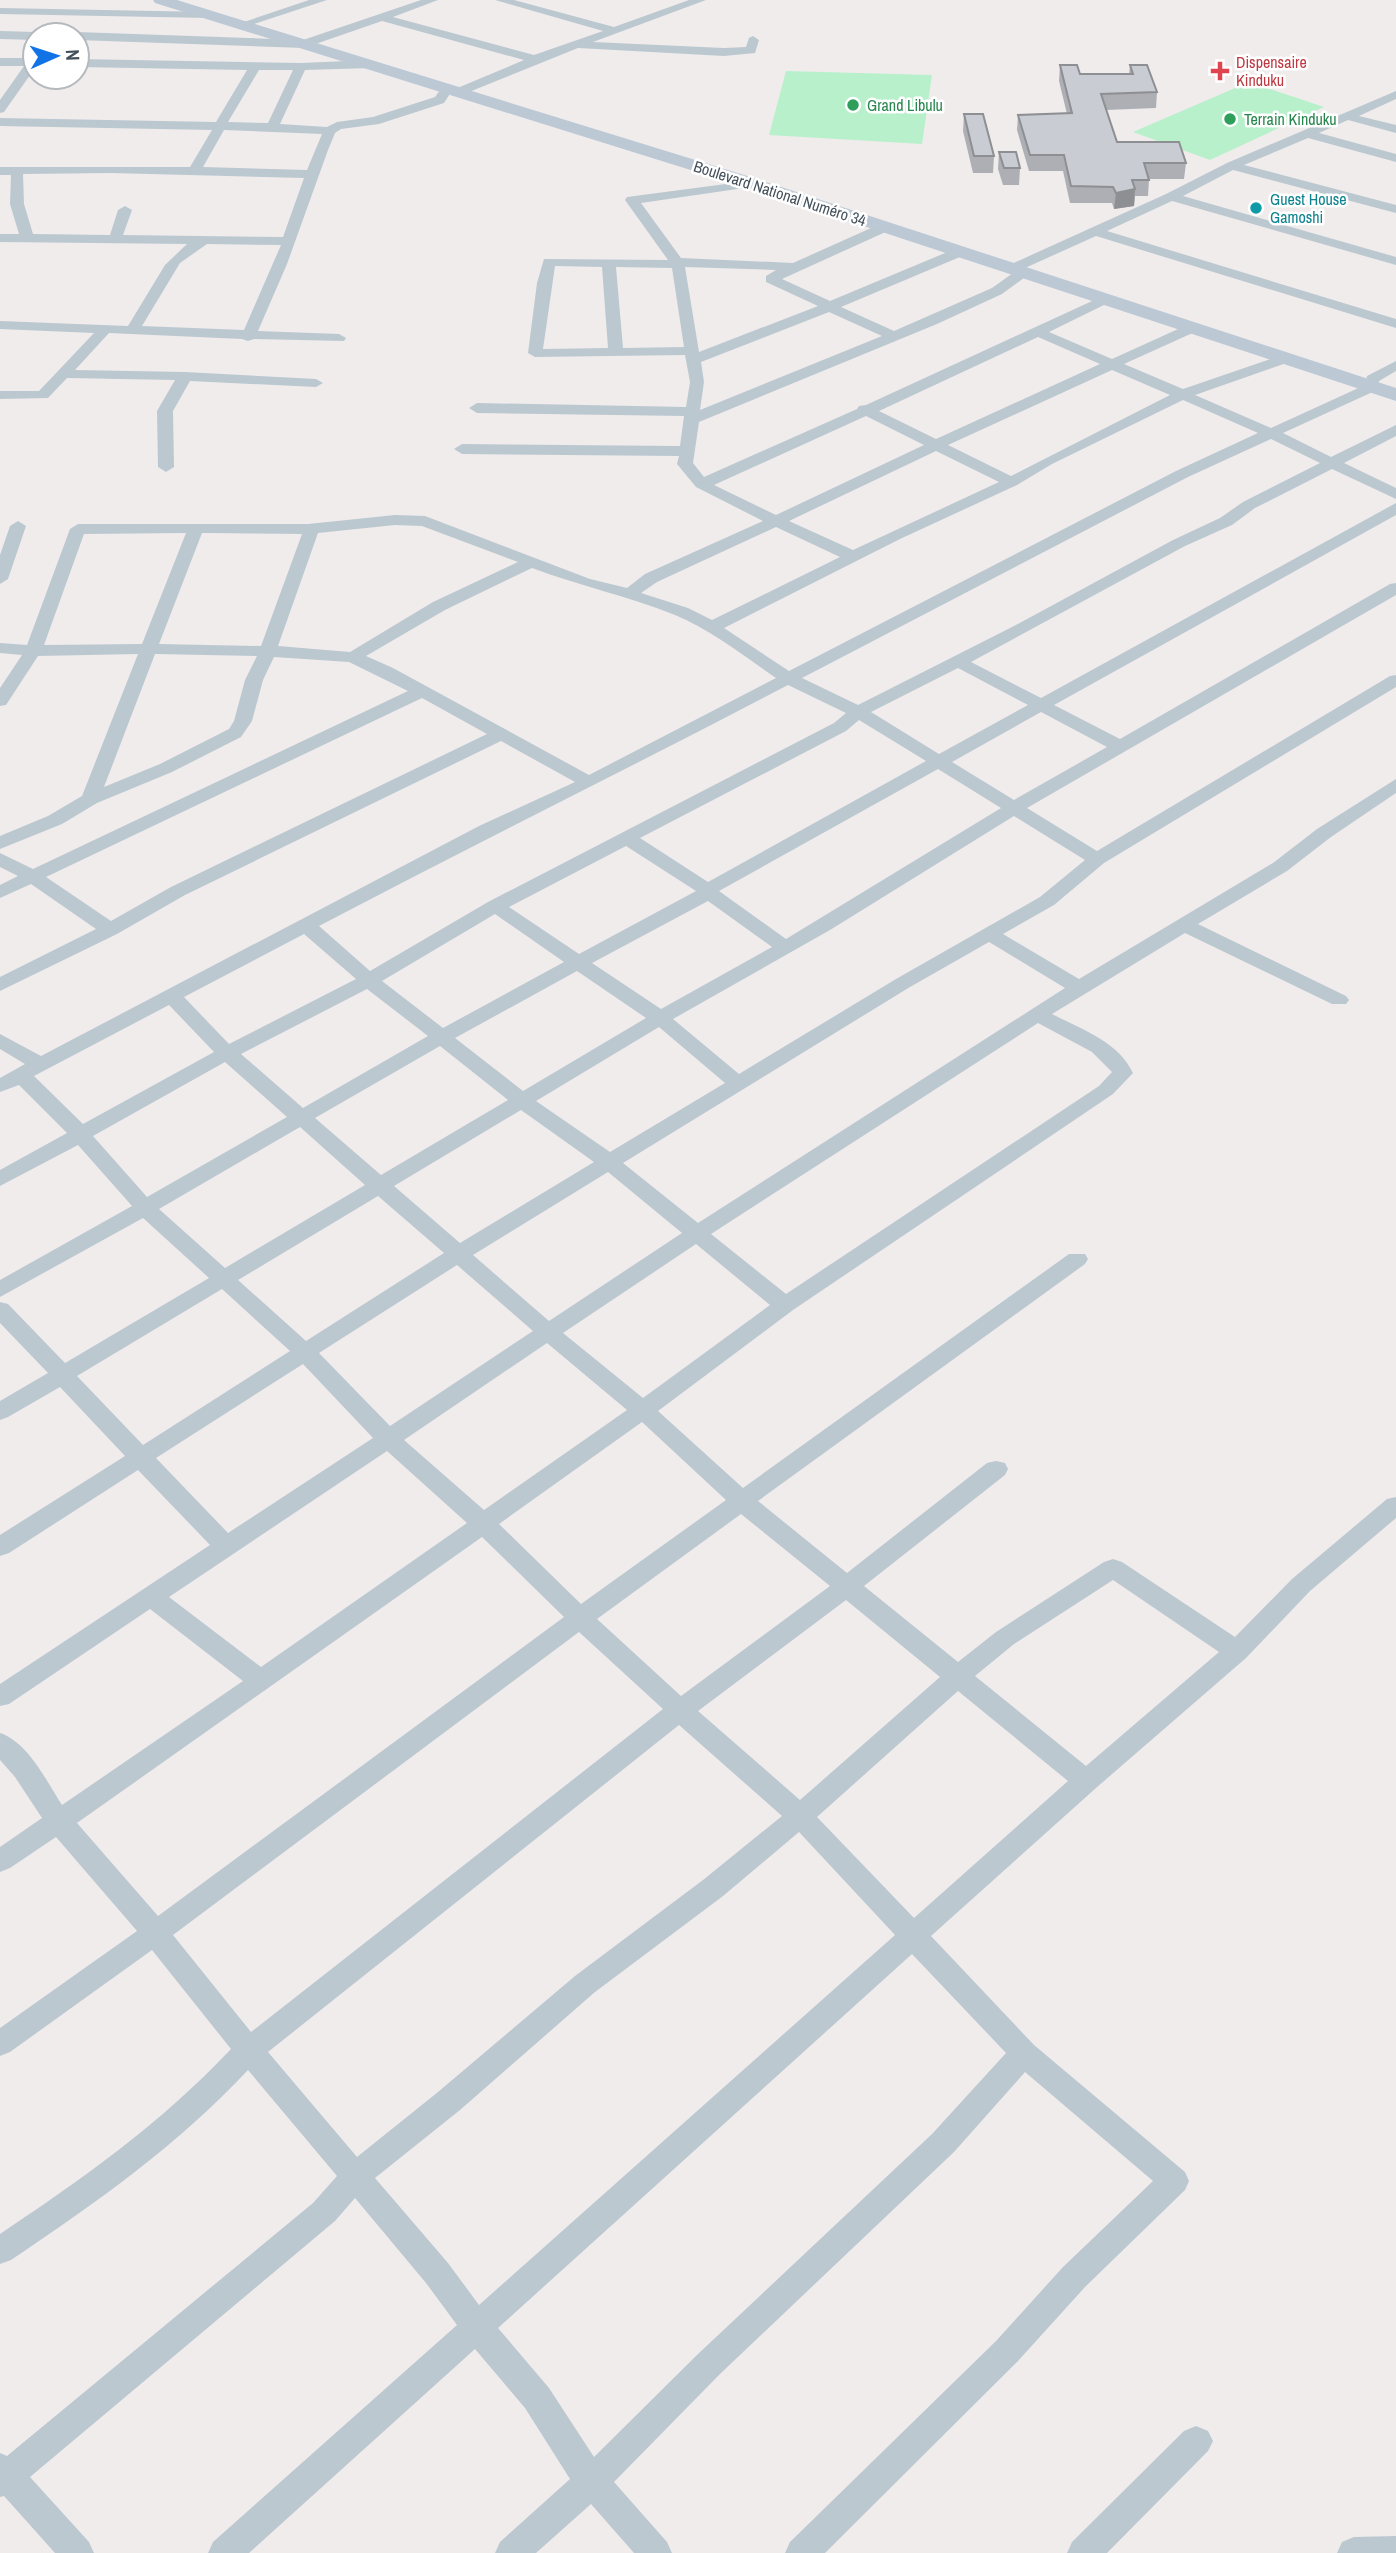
<svg xmlns="http://www.w3.org/2000/svg" width="1396" height="2553" viewBox="0 0 1396 2553" font-family="'Archivo Narrow',sans-serif">
	<style>
		.green { fill: #b8f0cc }
		.lines { fill: none; stroke-linecap: round; stroke-linejoin: round }
		.minor { fill: #bcc8d0; fill-rule: evenodd }
		.secondary { fill: #bcc9d5; fill-rule: evenodd }
		.wall { fill: #adafb5 }
		.shaded-wall { fill: #8d8f93 }
		.building { fill: #c9ccd2; stroke: #8d8f93; stroke-width: 2 }
		.health-dot { fill: #e0444e; stroke: #fff; stroke-width: 2.5 }
		.leisure-dot { fill: #2e9e5b; stroke: #fff; stroke-width: 2.5 }
		.culture-dot { fill: #0f9aa8; stroke: #fff; stroke-width: 2.5 }
		.labels { text-anchor: middle; stroke-width: 5; stroke-linejoin: round; paint-order: stroke }
		.far-health-label { font-size: 16px; fill: #be3a42; stroke: #fff; text-anchor: start }
		.far-leisure-label { font-size: 16px; fill: #27864d; stroke: #fff; text-anchor: start }
		.far-street-label { font-size: 16px; fill: #44515b; stroke: #fff }
		.far-culture-label { font-size: 16px; fill: #0d838f; stroke: #fff; text-anchor: start }
	</style>
	<rect width="100%" height="100%" fill="#f0ecec"/>
	<!-- green -->
	<path class="green" d="M786,71L932,75L922,144L769,135Z
		M1249,82L1324,107L1210,160L1133,132Z"/>
	<g class="lines">
		<!-- minor -->
		<path class="minor" d="M309,0H327L245,27L235,25Z
			M421,0H438L393,17L534,55L603,31L495,0H514L614,27L689,0H706L593,42L724,48L746,47L749,38L753,36L759,40L755,53L724,56L578,48L459,96L453,92L455,89L524,60L382,21L304,48L77,40V35H72L77,32L303,40Z
			M0,8L208,12L214,15L208,18L0,14Z
			M0,31L35,32L40,35H35V40L0,39Z
			M0,58H35V68L4,112L0,113V100L24,66H0Z
			M77,59L301,63L371,60L377,64L371,68L305,70L280,124L327,127L337,122L373,117L435,97L443,86L453,89L444,103L379,124L341,129L335,133L328,150L287,264L258,331L339,334L346,338L344,341L254,339L248,341L242,339L109,333L75,370L185,372L316,379L323,383L316,387L190,381L173,411L174,467L166,472L158,467L157,411L175,380L67,378L48,398L0,399V391H39L94,333L0,329V321L128,326L165,265L187,244L0,242V234H19L10,204L11,175H0V167H190L212,130L0,126V118L216,122L247,70L77,67ZM259,70H293L268,123L228,122ZM224,130L322,134L307,170L203,167ZM111,173L304,178L283,237L123,235L132,210L125,206L118,210L110,235L33,234L24,204L23,174ZM207,244L281,245L244,330L142,326L180,263Z
			M1396,91V99L1359,116L1396,125V133L1348,120L1319,133L1396,154V162L1308,138L1244,165L1396,205V213L1233,170L1183,196L1396,257V265L1172,201L1107,231L1396,319V328L1096,236L1025,268L1030,272L1028,275L1002,294L937,324L699,422L693,463L704,477L857,409L859,406L866,405L1103,296L1110,300L1108,303L1049,332L1112,359L1187,325H1197V331L1124,364L1183,389L1279,356H1289L1291,359L1289,362L1195,395L1271,428L1365,385L1367,376L1396,361V371L1379,381L1377,390L1283,433L1331,457L1396,425V436L1344,463L1396,488V499L1332,469L1255,508L1232,525L1185,546L971,662L1041,698L1396,503V515L1054,705L1120,739L1390,584L1396,583V595L1027,808L1097,851L1390,676L1396,675V687L1104,863L1054,905L1003,934L1079,979L1273,863L1317,829L1396,779V793L1331,837L1287,871L1198,924L1346,996L1349,1000L1346,1004H1332L1185,933L1052,1014C1081,1029 1119,1042 1133,1073L1113,1094L793,1310L658,1411L743,1488L1069,1254H1085L1088,1259L1085,1264L758,1501L847,1573L987,1463L996,1461L1005,1463L1008,1469L1005,1475L864,1586L958,1662L996,1632L1104,1562L1113,1559L1122,1562L1235,1637L1292,1579L1387,1499L1396,1497V1518L1310,1591L1246,1658L1096,1788L931,1936L1034,2045L1185,2172L1189,2181L1185,2190L1085,2287L1018,2361L825,2553H785L790,2542L996,2341L1063,2267L1153,2181L1025,2072L954,2152L720,2374L614,2482L667,2542L672,2553H634L591,2504L536,2553H495L500,2542L570,2479L525,2408L475,2349L249,2553H208L213,2542L457,2325L426,2283L355,2198L335,2221L30,2477L89,2542L94,2553H55L4,2496L0,2497V2453L7,2456L313,2203L337,2176L248,2070C177,2146 97,2202 11,2260L0,2264V2234C85,2177 160,2124 231,2049L152,1950L10,2052L0,2056V2028L137,1931L56,1837L10,1868L0,1872V1847L42,1818L15,1777L0,1760V1733C28,1742 47,1782 62,1805L243,1681L150,1609L9,1704L0,1706V1684L210,1545L138,1470L9,1553L0,1556V1535L125,1456L60,1387L8,1417L0,1420V1401L48,1373L0,1323V1302L8,1304L65,1363L209,1278L143,1218L0,1297V1280L132,1206L78,1145L0,1186V1170L67,1133L19,1085L0,1092V1078L25,1064L0,1049V1034L41,1056L479,826L575,782L501,741L185,895L117,934L0,991V977L96,929L31,884L0,898V885L18,876L0,867V853L33,869L408,691L349,662L274,657L263,680L252,721L241,737L172,772L97,803L62,824L0,849V836L48,816L82,796L138,654L38,656L6,705L0,706V688L22,655L0,653V643L27,645L70,529L78,524H308L395,515L425,516L590,579L627,588L645,574L763,521L696,487L677,464L679,456L462,454L454,449L462,444L680,446L684,416L477,413L469,408L477,403L686,407L690,382L685,355L535,357L528,353L537,283L544,259L668,260L625,200L627,197L756,180V186L751,187L641,203L681,258L793,263L880,224H890V230L782,279L830,301L957,248H967V254L841,307L894,331L992,288L1013,273L1007,272V266L1166,194L1227,163ZM555,266L602,267L608,348L543,349ZM616,267L672,268L684,347L623,348ZM685,267L776,270L766,276V282L818,306L699,352ZM829,312L882,336L700,410L704,382L701,362ZM1038,337L1100,364L936,439L879,411ZM1112,370L1170,395L1011,476L948,445ZM1183,400L1258,433L1176,471L789,671L724,628L900,539L1017,485L1052,464ZM866,416L924,445L776,515L714,485ZM1271,439L1320,463L1243,502L1220,518L1173,540L1014,626L858,705L802,678L1188,477ZM936,451L999,482L853,550L789,521ZM395,525L422,526L518,562L433,602L350,652L278,646L318,533ZM776,527L840,557L712,620L688,608L641,593L657,582ZM186,533L142,644L44,645L84,534ZM202,533L302,534L261,646L159,644ZM532,568C580,586 628,596 675,615C711,630 744,656 776,678L589,775L393,668L366,656L445,610ZM155,654L257,656L245,680L234,721L229,729L160,764L104,787ZM958,668L1028,705L939,754L871,712ZM788,685L846,713L834,723L488,902L370,971L319,926C474,844 632,767 788,685ZM422,698L487,734L171,887L111,921L46,877ZM1041,712L1107,747L1014,800L952,762ZM859,720L926,761L708,882L640,838L846,731ZM938,769L1001,808L786,939L719,891ZM1014,816L1085,860L1040,897L896,979L739,1074L673,1019L830,930ZM626,846L696,891L579,954L509,907ZM708,901L772,947L661,1009L592,963ZM495,914L564,962L443,1028L382,981ZM304,934L356,979L229,1044L184,997ZM989,942L1065,988L698,1223L623,1163L910,987ZM577,971L646,1018L523,1091L455,1038ZM367,989L428,1036L303,1108L241,1054ZM169,1005L214,1052L83,1124L34,1076ZM1038,1023L1092,1052L1112,1072L1099,1086L786,1294L711,1234ZM659,1027L725,1083L610,1152L536,1101ZM440,1046L508,1100L381,1175L315,1118ZM225,1062L287,1117L147,1197L93,1136ZM521,1110L594,1162L460,1243L394,1186ZM300,1127L365,1185L225,1268L159,1209ZM608,1172L682,1233L549,1321L473,1255ZM378,1196L444,1253L306,1341L238,1280ZM696,1244L770,1305L643,1398L563,1333ZM457,1265L533,1331L390,1426L319,1353ZM222,1289L290,1351L143,1445L77,1376ZM547,1343L627,1410L484,1510L404,1440ZM303,1364L373,1438L228,1533L156,1458ZM642,1422L726,1500L581,1604L499,1524ZM387,1451L467,1523L261,1667L169,1597ZM741,1514L830,1586L681,1696L597,1619ZM482,1537L564,1617L158,1916L77,1823ZM1113,1580L1219,1652L1086,1766L975,1676L1014,1644ZM846,1600L940,1677L800,1800L698,1711ZM579,1632L663,1709L251,2032L173,1935ZM958,1691L1068,1781L914,1918L817,1817ZM679,1725L782,1816L703,1880L575,1976L438,2092L357,2157L268,2052ZM799,1832L895,1935L479,2305L448,2263L375,2178L460,2110L595,1992L723,1896ZM912,1954L1006,2053L932,2134L698,2354L594,2457L549,2388L498,2328Z
			M18,521L26,526L8,579L0,584V555L10,526Z
			M1196,2426L1208,2431L1213,2441L1208,2451L1107,2553H1067L1072,2542L1184,2431Z
			M1396,2536V2553H1337L1342,2542L1354,2537Z"/>
		<!-- secondary -->
		<path class="secondary" d="M153,0H177L757,179L1396,388V401L745,187L155,3Z"/>
	</g>
	<!-- wall -->
	<path class="wall" d="M1060,65L1080,74H1129L1130,65L1157,92L1156,108L1106,110L1117,142L1186,163L1184,179H1149L1148,196H1135L1134,206L1114,209L1112,203H1070L1063,171H1029L1017,130L1018,115L1067,114L1059,81Z
		M964,114L994,156L993,173H973L963,131Z
		M999,152L1020,168L1019,185H1003L998,169Z"/>
	<!-- shaded-wall -->
	<path class="shaded-wall" d="M1135,189L1134,206L1114,209L1116,193Z"/>
	<!-- building -->
	<path class="building" d="M1060,65H1077L1080,74H1133L1130,65H1147L1157,92L1101,94L1117,142H1179L1186,163H1144L1149,180H1132L1135,189L1116,193L1113,187L1071,186L1064,155H1030L1018,115L1072,113Z
		M964,114H983L994,156H974Z
		M999,152H1016L1020,168H1004Z"/>
	<!-- markers -->
	<path class="health-dot" d="M1216.5 60.5h7v7h7v7h-7v7h-7v-7h-7v-7h7z"/>
	<g class="leisure-dot">
		<circle cx="853" cy="105" r="7"/>
		<circle cx="1230" cy="119" r="7"/>
	</g>
	<circle class="culture-dot" cx="1256" cy="208" r="7"/>
	<g class="labels">
		<!-- far-health labels -->
		<g class="far-health-label">
			<text x="1236" y="68">Dispensaire<tspan x="1236" dy="18">Kinduku</tspan></text>
		</g>
		<!-- far-leisure labels -->
		<g class="far-leisure-label">
			<text x="867" y="111">Grand Libulu</text>
			<text x="1244" y="125">Terrain Kinduku</text>
		</g>
		<!-- far-street labels -->
		<g class="far-street-label">
			<text transform="translate(780 193) rotate(18)" y="6">Boulevard National Numéro 34</text>
		</g>
		<!-- far-culture labels -->
		<g class="far-culture-label">
			<text x="1270" y="205">Guest House<tspan x="1270" dy="18">Gamoshi</tspan></text>
		</g>
	</g>
	<!-- north arrow -->
	<g transform="translate(56 56) rotate(87)"><circle r="33" fill="#ffffff" stroke="#b4b9bd" stroke-width="2"/>
	<path d="M0-5L12 26L0 18L-12 26Z" fill="#1173e5"/>
	<text y="-10" font-size="19" font-weight="bold" text-anchor="middle" fill="#44515b">N</text>
	</g>
</svg>
